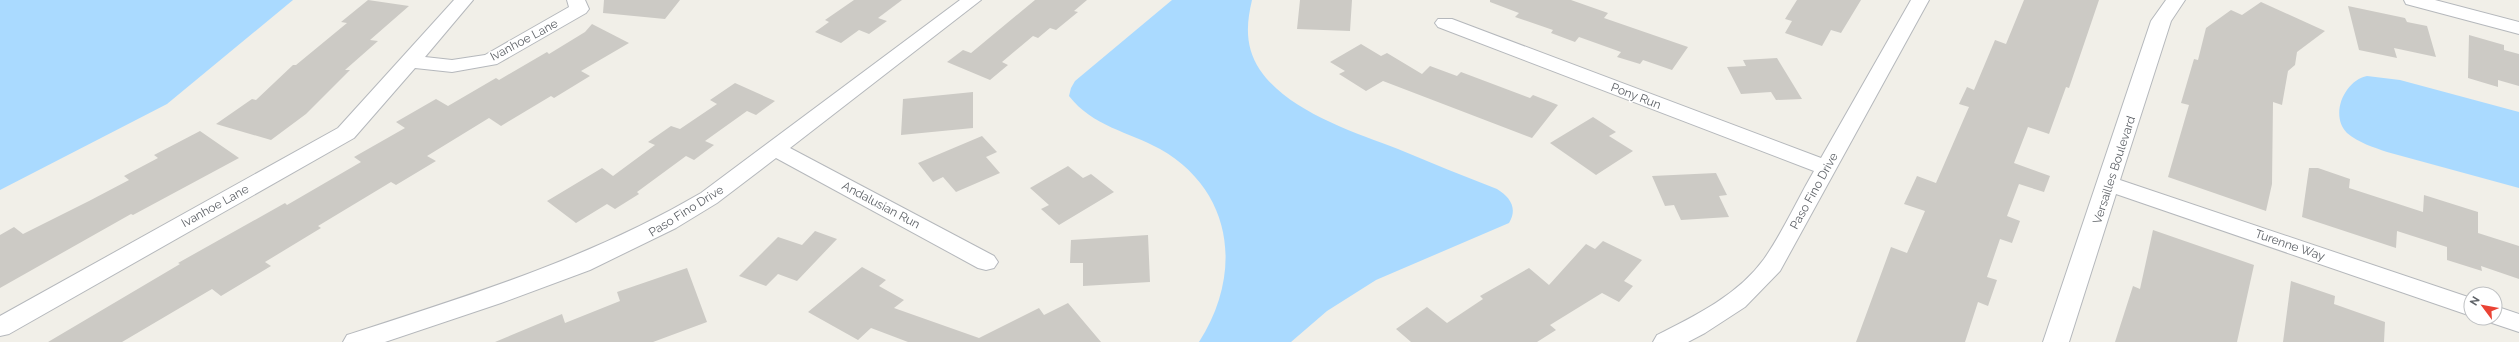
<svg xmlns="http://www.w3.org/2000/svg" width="2519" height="342" viewBox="0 0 2519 342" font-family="Raleway,sans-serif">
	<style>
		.water { fill: #aadaff }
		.building { fill: #cccac5 }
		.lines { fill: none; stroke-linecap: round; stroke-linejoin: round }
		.street-casing { stroke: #b5b8bc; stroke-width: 2 }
		.street { fill: #fff; fill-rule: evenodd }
		.labels { text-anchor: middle; stroke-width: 3; stroke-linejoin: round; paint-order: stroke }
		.street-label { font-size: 12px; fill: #5f6368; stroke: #fff }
	</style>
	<rect width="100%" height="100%" fill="#f1efe8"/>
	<!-- water -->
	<path class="water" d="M0,0H293L167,104L0,190Z
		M1172,0H1252C1246,25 1245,47 1260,70C1288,111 1353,132 1398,149C1431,163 1464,176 1497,189C1510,197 1518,208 1509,223L1376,280L1327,311L1291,342H1199C1243,274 1234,191 1160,149C1129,132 1092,126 1069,96L1071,88L1075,81Z
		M2367,76L2400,80L2519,112V188L2387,152C2373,147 2359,143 2347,133C2329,115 2345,80 2367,76Z"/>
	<!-- building -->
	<path class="building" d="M368,0L409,6L370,40L378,41L345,70H350L306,114L271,140L216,124L252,99L256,100L293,65H296L347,23L341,22Z
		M604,0H680L665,19L603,13Z
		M854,0H902L878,18L887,21L869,34L859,30L841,43L815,32L829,22L825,20Z
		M1035,0H1087L1074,11L1078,12L1056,30L1050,28L1038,38L1033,36L1002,62L1008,65L990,80L947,62L963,50L971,53Z
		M1300,0H1352L1350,31L1297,29Z
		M1490,0H1571L1608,13L1604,18L1688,47L1672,70L1643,60L1640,64L1617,57L1621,52L1579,37L1575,42L1551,33L1553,30L1515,17L1519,13L1490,2Z
		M1797,0H1861L1841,33L1831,30L1822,46L1785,33L1792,21L1785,19Z
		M2024,0H2099L2069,88L2066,87L2049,134L2028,127L2014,163L2050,176L2044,192L2019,184L2007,216L2020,221L2012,243L2000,239L1987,277L1997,280L1988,306L1978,302L1965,342H1856L1891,247L1907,253L1925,211L1904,204L1917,176L1936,183L1969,107L1959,104L1967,87L1974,90L1995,40L2006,44Z
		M2261,2L2325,31L2297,52L2295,65L2288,71L2282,105L2273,102L2272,184L2266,211L2168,177L2189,105L2181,103L2194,59L2198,60L2206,28L2231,10L2242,15Z
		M2348,6L2405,18L2407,22L2427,26L2436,57L2394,48L2397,58L2359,50Z
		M592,24L629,43L581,71L590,76L554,98L551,96L501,126L489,118L427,156L436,161L396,185L391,182L318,226L321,228L265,262L271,266L221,296L212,289L122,342H48L180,264L178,263L285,203L287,205L361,162L354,157L405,128L396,122L436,99L448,106L496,78L499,80L547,52L549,54L585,32Z
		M2469,35L2504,45V50L2519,54V86L2498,80V87L2468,78Z
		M1361,44L1381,56L1387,53L1422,74L1430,66L1457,76L1461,72L1530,98L1533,95L1558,105L1532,138L1383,81L1366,91L1339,74L1345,71L1330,62Z
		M1777,58L1802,99L1776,100L1771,92L1741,94L1727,67L1746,66L1743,60Z
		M735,83L775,101L756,115L747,111L705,141L714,145L694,160L686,156L637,192L639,194L615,209L607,204L576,223L547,201L602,168L613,176L655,145L648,142L671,126L680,129L717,104L710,100Z
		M973,92V128L901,135L903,99Z
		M1593,117L1616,132L1609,136L1633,151L1596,175L1550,143Z
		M200,131L239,158L133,215L131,214L0,288V235L14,227L23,234L89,201L129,180L124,176L158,158L154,155Z
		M982,136L997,152L986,157L1000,173L956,192L943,177L933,182L918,163Z
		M1068,166L1083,178L1091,174L1114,192L1059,225L1041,209L1049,205L1030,188Z
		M2309,168H2318L2350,179L2349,188L2423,212L2424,195L2478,212V233L2519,246V279L2481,266L2482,271L2447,260V247L2397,231L2396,248L2302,217Z
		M1716,173L1727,195L1719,196L1729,217L1681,220L1674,205L1665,206L1652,176Z
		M2153,230L2254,265L2237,342H2115L2133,286L2140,289Z
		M815,231L837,239L797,281L778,274L766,286L739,276L778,237L802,245Z
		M1148,235L1150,282L1083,286V263H1070L1071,240Z
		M1603,241L1642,260L1624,281L1633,286L1619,302L1602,293L1550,325L1556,330L1537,342H1411L1396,329L1427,307L1447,323L1483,299L1480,296L1529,268L1549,285L1586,244L1595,249Z
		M862,267L886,280L879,286L904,300L894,308L979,338L1039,308L1044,315L1068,303L1101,342H908L871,328L858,340L808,312Z
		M687,268L707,322L653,342H495L562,314L565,323L620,301L617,292Z
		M2291,281L2335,296L2334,304L2385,322L2384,342H2283Z"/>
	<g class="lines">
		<!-- street casing -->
		<g class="street-casing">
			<path id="street" d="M454,0H473L425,57L452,60L485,55L569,7L567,0H585L589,9L586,13L497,64L452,72L415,68L354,138L9,334L0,336V316L338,128Z
				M960,0H981L790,148L994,256L998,262L994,268L986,270L978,268L776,158L717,203L676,228L590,270L501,303L385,342H343L347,335C471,295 588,259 701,193Z
				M1911,0H1929L1780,271L1745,307L1705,333L1688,342H1653L1657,335C1695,316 1738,295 1764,259C1783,232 1797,200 1814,171L1438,27L1435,23L1438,19H1452L1821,158Z
				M2166,0H2185L2171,21L2120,180L2471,298V316L2116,194L2069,342H2043L2151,21Z
				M2404,0H2435L2519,22V34L2406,4Z
				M2495,306L2519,314V332L2486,321L2484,318H2495Z"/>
		</g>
		<!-- street -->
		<use href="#street" class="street"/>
	</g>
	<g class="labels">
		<!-- street labels -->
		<g class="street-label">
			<text transform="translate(524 40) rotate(-28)" y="4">Ivanhoe Lane</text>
			<text transform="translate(1636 96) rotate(21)" y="4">Pony Run</text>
			<text transform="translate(2114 170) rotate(-72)" y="4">Versailles Boulevard</text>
			<text transform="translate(1814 191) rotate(-61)" y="4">Paso Fino Drive</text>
			<text transform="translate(881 205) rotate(28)" y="4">Andalusian Run</text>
			<text transform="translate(215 206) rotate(-29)" y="4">Ivanhoe Lane</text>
			<text transform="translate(686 211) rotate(-32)" y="4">Paso Fino Drive</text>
			<text transform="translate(2290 245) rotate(19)" y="4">Turenne Way</text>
		</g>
	</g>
	<!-- north arrow -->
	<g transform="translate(2483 306) rotate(302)"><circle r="19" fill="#ffffff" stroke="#bfc1c3"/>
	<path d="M0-3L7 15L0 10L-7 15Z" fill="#ea4335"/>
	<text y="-6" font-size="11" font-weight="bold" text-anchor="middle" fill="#5f6368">N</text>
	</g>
</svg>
